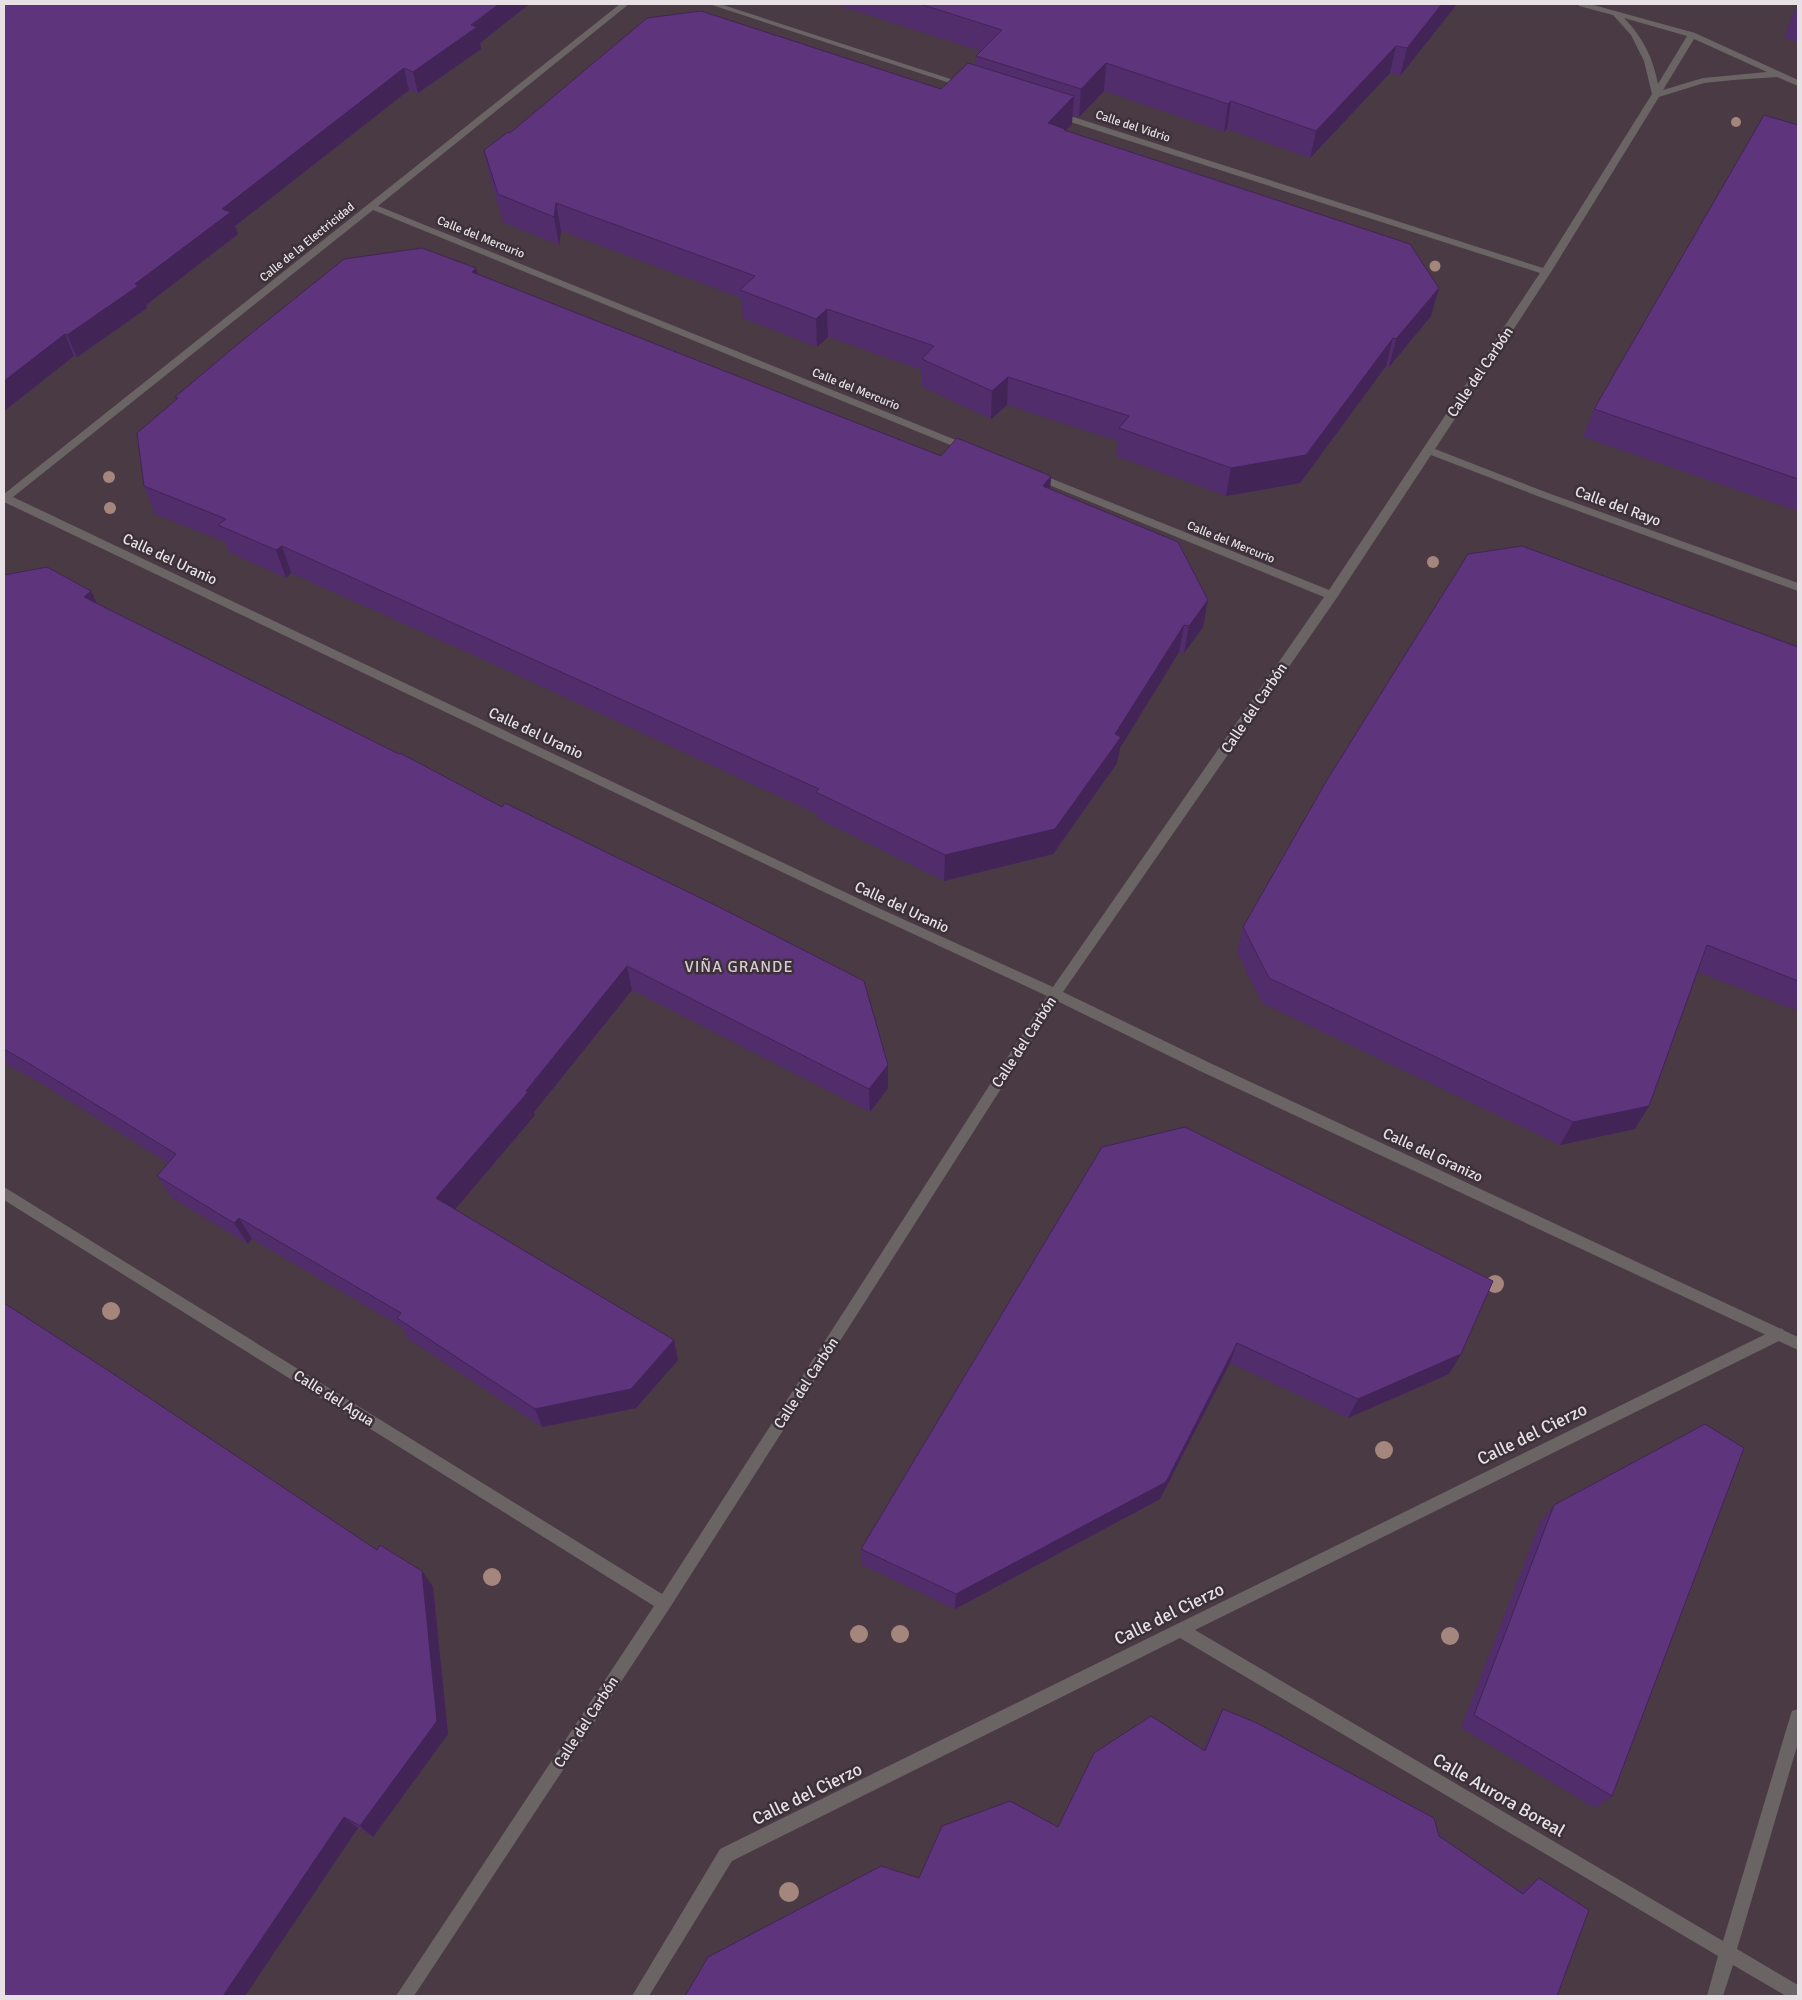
<svg xmlns="http://www.w3.org/2000/svg" width="1802" height="2000" viewBox="0 0 1802 2000" font-family="Signika,sans-serif">
	<style>
		.built { fill: #4a3a44 }
		.lines { fill: none; stroke-linecap: round; stroke-linejoin: round }
		.service { fill: #6b6465; fill-rule: evenodd }
		.minor { fill: #6b6465; fill-rule: evenodd }
		.tree { fill: #a4867d }
		.wall { fill: #512d6b }
		.shaded-wall { fill: #422457 }
		.building { fill: #5e347c; stroke: #422457 }
		.labels { text-anchor: middle; stroke-width: 5; stroke-linejoin: round; paint-order: stroke }
		.far-street-label { font-size: 12px; fill: #e7e0e4; stroke: #3c3138 }
		.street-label { font-size: 15px; fill: #e7e0e4; stroke: #3c3138 }
		.neighbourhood-label { font-size: 16px; letter-spacing: 1px; fill: #d9cbd3; stroke: #3c3138 }
		.near-street-label { font-size: 18px; fill: #e7e0e4; stroke: #3c3138 }
	</style>
	<rect width="100%" height="100%" fill="#3c3138"/>
	<!-- built -->
	<path class="built" d="M4,4H1798V1996H4Z"/>
	<g class="lines">
		<!-- service -->
		<path class="service" d="M1778,1328L1783,1329L1785,1334L1783,1339L1195,1630L1723,1941L1790,1717L1792,1711L1798,1709V1743L1737,1949L1798,1985V1996H1786L1733,1965L1723,1996H1707L1718,1956L1180,1638L732,1861L649,1996H632L720,1849Z"/>
		<!-- minor -->
		<path class="minor" d="M620,4H629L378,206L973,447V451H965L373,210L13,497L874,906L1053,987L1324,597L1032,478V474H1040L1329,590L1540,273L1055,117V113H1061L1543,268L1652,94L1644,61L1631,35L1613,15L1579,6L1578,4H1590L1695,33L1798,80V86L1777,77L1733,80L1704,83L1659,97L1551,272L1435,449L1548,493L1798,583V591L1540,497L1431,455L1336,599L1063,992L1210,1063L1798,1337V1350L1200,1071L1057,1001L669,1609L414,1996H396L654,1606L4,1200V1187L662,1594L1047,996L866,912L4,502V494ZM1624,18L1687,36L1658,84C1653,58 1643,37 1624,18ZM1694,39L1767,72L1703,78L1663,90Z
			M709,4H720L969,85L962,87Z"/>
	</g>
	<!-- trees -->
	<g class="tree">
		<circle cx="1736" cy="122" r="5"/>
		<circle cx="1435" cy="266" r="5.5"/>
		<circle cx="109" cy="477" r="6"/>
		<circle cx="110" cy="508" r="6"/>
		<circle cx="1433" cy="562" r="6"/>
		<circle cx="1495" cy="1284" r="9"/>
		<circle cx="111" cy="1311" r="9"/>
		<circle cx="1384" cy="1450" r="9"/>
		<circle cx="492" cy="1577" r="9"/>
		<circle cx="859" cy="1634" r="9"/>
		<circle cx="900" cy="1634" r="9"/>
		<circle cx="1450" cy="1636" r="9"/>
		<circle cx="789" cy="1892" r="10"/>
	</g>
	<!-- wall -->
	<path class="wall" d="M4,4H528V5L480,43L481,49L418,93L409,90L235,226L238,234L146,305L147,308L77,357L74,356L4,411Z
		M834,4H1457L1400,76L1390,73L1310,158L1227,129L1224,132L1104,91L1079,117L1072,115V124L1065,131L1439,288L1431,316L1389,367L1386,366L1300,483L1226,496L1116,456L1118,441L1007,405L991,419L922,387V370L828,337L817,347L743,318L741,298L561,231L559,245L503,222L490,178L484,150L510,133L941,89L975,65L976,56L980,51Z
		M1798,7V43L1784,37L1795,10Z
		M1798,125V511L1583,437L1594,409Z
		M478,274L941,456L1051,476L1050,489L1203,627L1184,653L1179,652L1120,748L1117,763L1053,854L944,881L817,818V814L482,659L291,573L286,578L229,552L225,542L155,514L144,486L177,400L175,397Z
		M4,575L91,591L97,603L888,1065V1088L870,1112L632,990L534,1112L535,1115L455,1209L674,1340L678,1360L636,1408L542,1427L407,1338L402,1327L252,1239L248,1244L172,1198L157,1176L168,1163L47,1087L4,1063Z
		M1798,647V1011L1698,972L1649,1106L1635,1129L1560,1145L1262,1003L1237,952L1243,927Z
		M1102,1147L1449,1374L1348,1418L1230,1363L1160,1499L955,1609L862,1565L861,1549Z
		M1554,1505L1612,1796L1595,1808L1461,1728L1540,1522Z
		M433,1587L448,1734L373,1837L358,1828L245,1996H4Z
		M1223,1709L1439,1836L1519,1891L1539,1878L1557,1996L919,1878L1058,1827L1203,1750L1213,1726Z"/>
	<!-- shaded-wall -->
	<path class="shaded-wall" d="M499,4H528V5L480,43L481,49L418,93L413,72Z
		M1442,4H1457L1400,76L1407,48Z
		M1396,46L1390,73L1310,158L1316,131Z
		M1106,63L1104,91L1079,117L1081,89Z
		M404,68L409,90L235,226L238,234L146,305L147,308L77,357L67,335L135,284L222,209Z
		M1074,96L1072,124L1065,131L1048,123Z
		M1231,101L1227,129L1224,132L1228,104Z
		M556,203L561,231L559,245L554,217Z
		M476,268L482,296L472,272Z
		M1439,288L1431,316L1389,367L1396,339Z
		M827,309L828,337L817,347L816,319Z
		M65,334L74,356L4,411V381Z
		M1393,338L1386,366L1300,483L1226,496L1231,468Z
		M1008,377L1007,405L991,419L992,391Z
		M1051,476L1049,504L1043,486Z
		M282,546L291,573L286,578L276,550Z
		M91,591L104,618L84,597Z
		M1208,600L1203,627L1184,653L1189,626Z
		M1184,625L1179,652L1120,748L1117,763L1053,854L944,881L945,855L1115,734Z
		M627,966L632,990L534,1112L535,1115L446,1220L436,1198L526,1091Z
		M888,1065V1088L870,1112L869,1089Z
		M1649,1106L1635,1129L1560,1145L1573,1122Z
		M239,1218L252,1239L248,1244L234,1223Z
		M674,1340L678,1360L636,1408L542,1427L535,1409Z
		M1237,1343L1230,1363L1160,1499L955,1609L956,1594Z
		M1461,1354L1449,1374L1348,1418L1358,1399Z
		M422,1571L433,1587L448,1734L373,1837L360,1826Z
		M344,1817L358,1828L245,1996H223Z"/>
	<!-- building -->
	<path class="building" d="M4,4H499L471,25L477,27L413,72L404,68L222,209L231,212L135,284L138,286L67,335L65,334L4,381Z
		M920,4H1442L1407,48L1396,46L1316,131L1231,101L1228,104L1106,63L1081,89L976,56L1002,30Z
		M701,11L941,89L968,63L1074,96L1048,123L1065,129L1064,130L1410,244L1439,288L1396,339L1393,338L1306,455L1231,468L1119,428L1129,416L1008,377L992,391L922,359L934,346L827,309L816,319L740,290L755,276L556,203L554,217L498,194L484,150L508,132L510,133L647,18Z
		M1764,115L1798,125V479L1594,409Z
		M422,248L476,268L472,272L941,456L957,438L1051,476L1043,486L1178,542L1208,600L1189,626L1184,625L1115,734L1121,737L1055,829L945,855L816,792L819,789L475,633L282,546L276,550L218,525L226,519L144,486L137,433L178,398L175,397L238,344L344,259Z
		M1522,546L1798,647V981L1707,945L1649,1106L1573,1122L1269,978L1243,927L1327,780L1468,554Z
		M47,567L91,591L84,597L399,754L400,753L502,807L505,803L719,907L864,981L888,1065L869,1089L627,966L526,1091L528,1092L436,1198L674,1340L631,1389L535,1409L397,1318L401,1313L239,1218L234,1223L157,1176L176,1154L30,1064L4,1049V575Z
		M1185,1127L1493,1281L1461,1354L1358,1399L1237,1343L1166,1482L956,1594L861,1549L1102,1147Z
		M4,1303L109,1371L377,1550L380,1545L422,1571L437,1721L360,1826L344,1817L223,1996H4Z
		M1705,1424L1744,1448L1612,1796L1474,1715L1554,1505Z
		M1223,1709L1257,1723L1434,1818L1439,1836L1523,1894L1539,1878L1589,1910L1557,1996H685L708,1957L881,1866L919,1878L942,1826L1010,1801L1058,1827L1094,1753L1151,1716L1205,1751Z"/>
	<g class="labels">
		<!-- far-street labels -->
		<g class="far-street-label">
			<text transform="translate(1133 126) rotate(18)" y="4">Calle del Vidrio</text>
			<text transform="translate(481 237) rotate(22)" y="4">Calle del Mercurio</text>
			<text transform="translate(307 242) rotate(-39)" y="4">Calle de la Electricidad</text>
			<text transform="translate(856 389) rotate(22)" y="4">Calle del Mercurio</text>
			<text transform="translate(1231 542) rotate(22)" y="4">Calle del Mercurio</text>
		</g>
		<!-- street labels -->
		<g class="street-label">
			<text transform="translate(1480 372) rotate(-56)" y="5">Calle del Carbón</text>
			<text transform="translate(1618 506) rotate(20)" y="5">Calle del Rayo</text>
			<text transform="translate(170 559) rotate(25)" y="5">Calle del Uranio</text>
			<text transform="translate(1254 708) rotate(-56)" y="5">Calle del Carbón</text>
			<text transform="translate(536 733) rotate(25)" y="5">Calle del Uranio</text>
			<text transform="translate(902 907) rotate(25)" y="5">Calle del Uranio</text>
			<text transform="translate(1024 1042) rotate(-57)" y="5">Calle del Carbón</text>
			<text transform="translate(1433 1155) rotate(25)" y="5">Calle del Granizo</text>
			<text transform="translate(806 1383) rotate(-57)" y="5">Calle del Carbón</text>
			<text transform="translate(334 1398) rotate(32)" y="5">Calle del Agua</text>
			<text transform="translate(586 1722) rotate(-57)" y="5">Calle del Carbón</text>
		</g>
		<!-- neighbourhood labels -->
		<g class="neighbourhood-label">
			<text x="739" y="972">VIÑA GRANDE</text>
		</g>
		<!-- near-street labels -->
		<g class="near-street-label">
			<text transform="translate(1532 1434) rotate(-26)" y="6">Calle del Cierzo</text>
			<text transform="translate(1169 1614) rotate(-26)" y="6">Calle del Cierzo</text>
			<text transform="translate(807 1794) rotate(-26)" y="6">Calle del Cierzo</text>
			<text transform="translate(1499 1795) rotate(30)" y="6">Calle Aurora Boreal</text>
		</g>
	</g>
	<!-- border -->
	<rect width="1802" height="2000" fill="none" stroke="#e7e0e4" stroke-width="10"/>
</svg>
